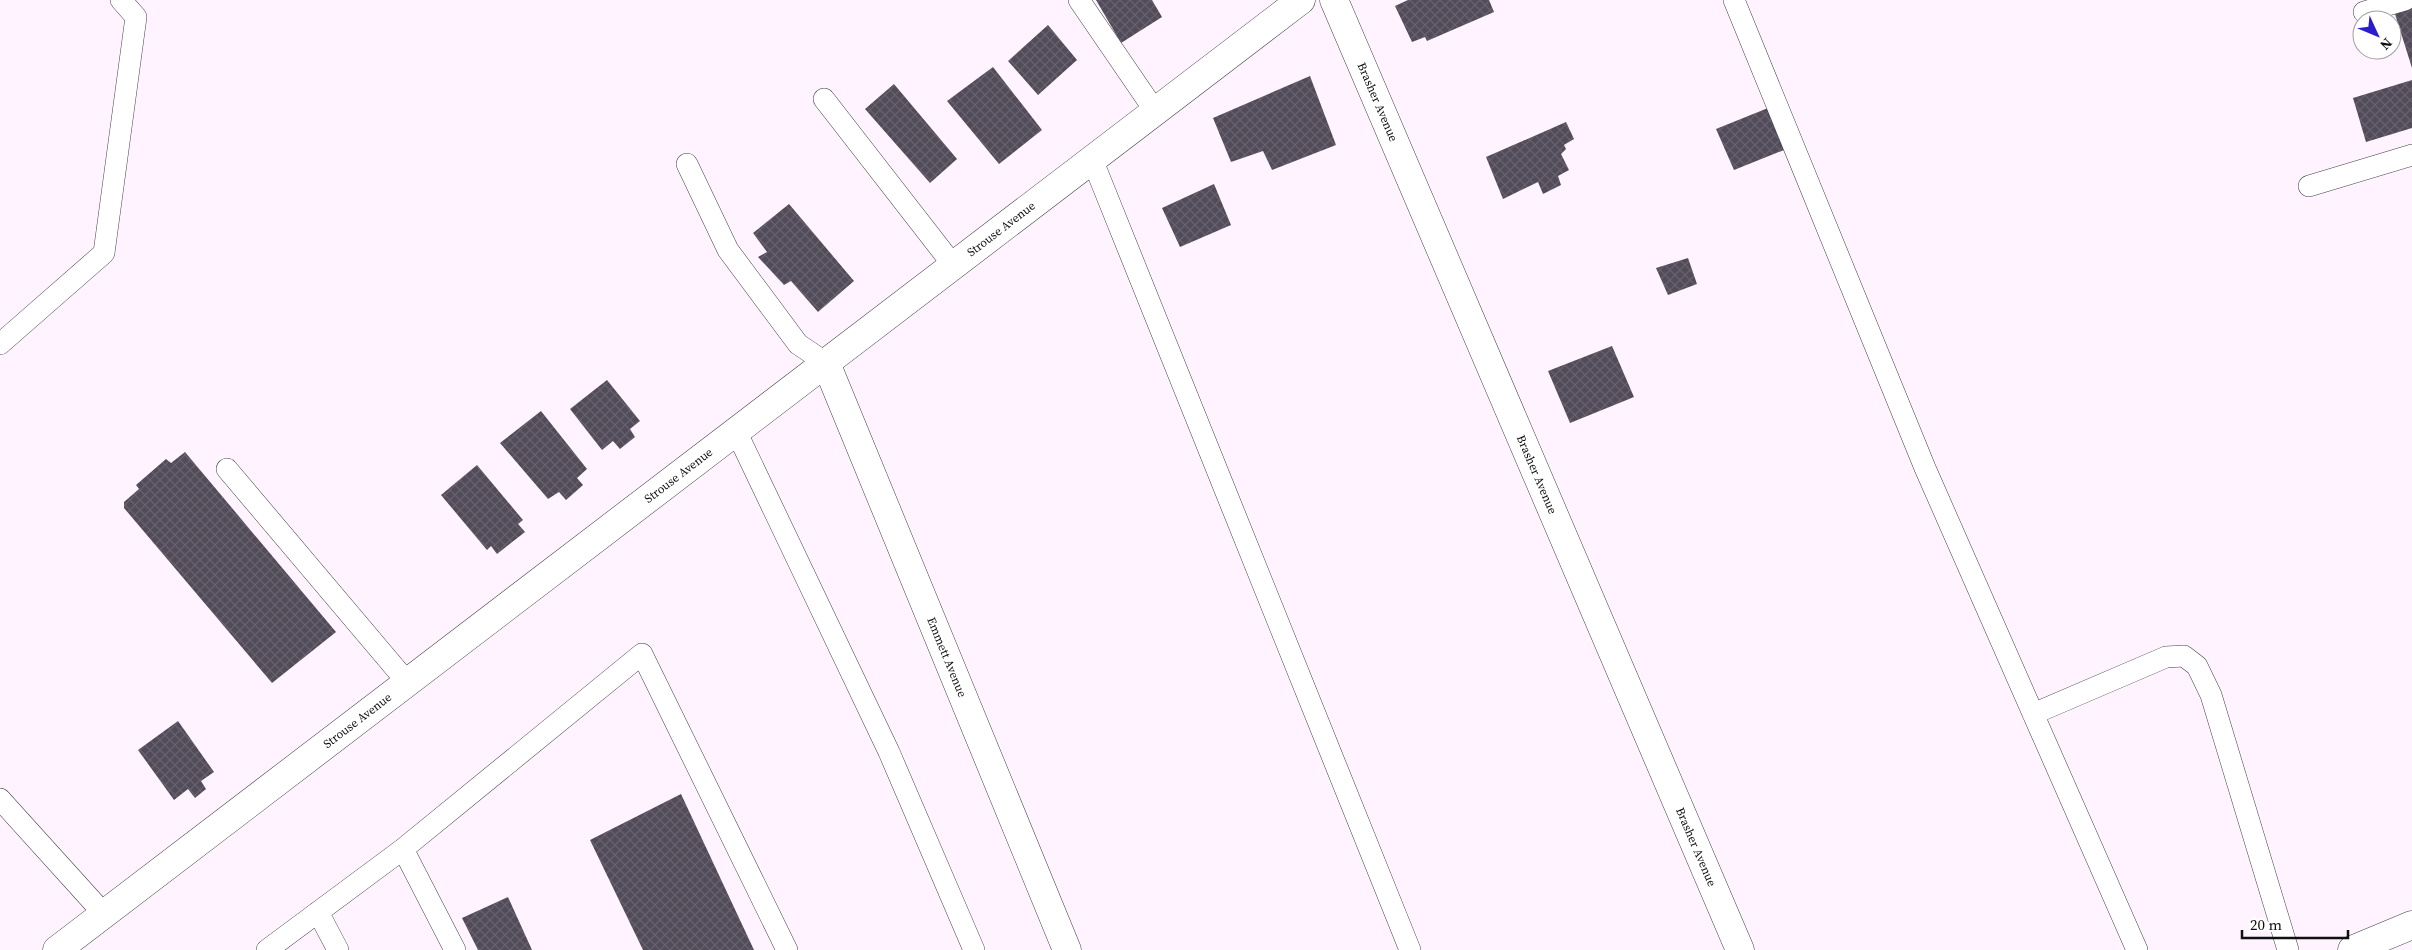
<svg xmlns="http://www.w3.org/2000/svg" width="2412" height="950" viewBox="0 0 2412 950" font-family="'Source Serif 4',serif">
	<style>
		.building { fill: url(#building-cross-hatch) }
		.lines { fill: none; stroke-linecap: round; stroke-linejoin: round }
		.lane-casing { stroke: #434343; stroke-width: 22 }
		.street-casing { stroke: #434343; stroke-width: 29 }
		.lane { stroke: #fff; stroke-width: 21 }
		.street { stroke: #fff; stroke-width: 28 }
		.labels { text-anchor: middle; stroke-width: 5; stroke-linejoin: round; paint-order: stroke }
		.street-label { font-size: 12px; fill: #101010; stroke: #fff }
	</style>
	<defs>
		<pattern id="building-cross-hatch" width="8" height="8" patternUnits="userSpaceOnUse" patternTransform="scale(1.25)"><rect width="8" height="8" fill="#524b59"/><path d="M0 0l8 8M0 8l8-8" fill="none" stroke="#66616c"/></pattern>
	</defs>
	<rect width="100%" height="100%" fill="#fef3ff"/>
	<!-- building -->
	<path class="building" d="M1096,0H1152L1162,17L1121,43Z
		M1408,0H1489L1494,12L1427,41L1425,37L1412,42L1395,6Z
		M2412,8V68L2395,14Z
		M1048,25L1077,60L1038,95L1008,61Z
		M993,67L1042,130L999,164L947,101Z
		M1310,76L1336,145L1272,170L1263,151L1231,162L1213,118Z
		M2412,80V128L2366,142L2353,98Z
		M894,84L957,159L930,183L865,109Z
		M1768,108L1784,150L1734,170L1716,129Z
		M1566,122L1574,139L1564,145L1566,149L1561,154L1569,170L1558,176L1561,185L1543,194L1538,182L1503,199L1486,157Z
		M1214,184L1231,225L1180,247L1162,208Z
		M789,204L854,281L818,312L791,281L784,285L758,257L767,252L753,233Z
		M1688,258L1697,284L1668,295L1656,268Z
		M1612,346L1634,397L1570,423L1548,371Z
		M607,380L640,421L630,429L635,437L620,449L613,441L602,450L570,409Z
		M541,411L587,469L577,478L583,485L566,500L559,492L548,499L500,443Z
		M185,452L336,632L272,683L124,508V502L139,489L136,485L166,459L171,463Z
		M477,465L523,520L518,524L525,532L497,554L491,546L487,550L441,495Z
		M178,721L214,772L201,781L206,789L195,798L188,789L174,800L138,750Z
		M681,794L754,950H643L590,840Z
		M508,897L532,950H478L462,918Z"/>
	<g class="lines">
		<!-- lane casing -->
		<g class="lane-casing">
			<path id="lane" d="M1079,0L1155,111
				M1734,0L1925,468L2137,950
				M2364,12L2405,0
				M824,99L953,265
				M1092,159L1410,950
				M687,164L728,250L798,344L826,363
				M2309,186L2412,155
				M0,344L104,253L136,17L121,0
				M736,431L889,752L974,950
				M227,469L407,682
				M2033,714L2166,657L2184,656L2197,666L2211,695L2288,950
				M0,799L104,914
				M403,849L455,950
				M318,912L338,950
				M267,950L403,849L642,654L787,950"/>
		</g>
		<!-- street casing -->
		<g class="street-casing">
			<g id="street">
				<path id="s1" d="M1334,0L1740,950"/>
				<path id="s2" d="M826,363L1067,950"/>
				<path id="s3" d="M57,950L1301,0"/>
				<path d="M2352,950L2412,925"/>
			</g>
		</g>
		<!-- lane -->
		<use href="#lane" class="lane"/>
		<!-- street -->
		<use href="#street" class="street"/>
	</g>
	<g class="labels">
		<!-- street labels -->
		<g class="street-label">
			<text dy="4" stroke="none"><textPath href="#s1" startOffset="111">Brasher Avenue</textPath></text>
			<text dy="4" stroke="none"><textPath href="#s3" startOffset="1188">Strouse Avenue</textPath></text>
			<text dy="4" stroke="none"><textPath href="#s3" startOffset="782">Strouse Avenue</textPath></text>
			<text dy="4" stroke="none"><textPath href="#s1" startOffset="516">Brasher Avenue</textPath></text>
			<text dy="4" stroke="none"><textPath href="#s2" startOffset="318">Emmett Avenue</textPath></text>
			<text dy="4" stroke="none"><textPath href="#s3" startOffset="378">Strouse Avenue</textPath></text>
			<text dy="4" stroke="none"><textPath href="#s1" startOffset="921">Brasher Avenue</textPath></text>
		</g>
	</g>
	<!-- north arrow -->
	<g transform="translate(2377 35) rotate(134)"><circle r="24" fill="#ffffff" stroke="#9f9f9f"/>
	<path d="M0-4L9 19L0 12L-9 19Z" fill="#291eca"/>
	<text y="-8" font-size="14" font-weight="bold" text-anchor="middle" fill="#101010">N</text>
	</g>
	<!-- scale -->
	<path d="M2242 930v8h106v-8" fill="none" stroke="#101010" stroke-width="2.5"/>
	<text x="2250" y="930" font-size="15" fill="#101010" stroke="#ffffff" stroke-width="4" paint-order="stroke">20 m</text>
</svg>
